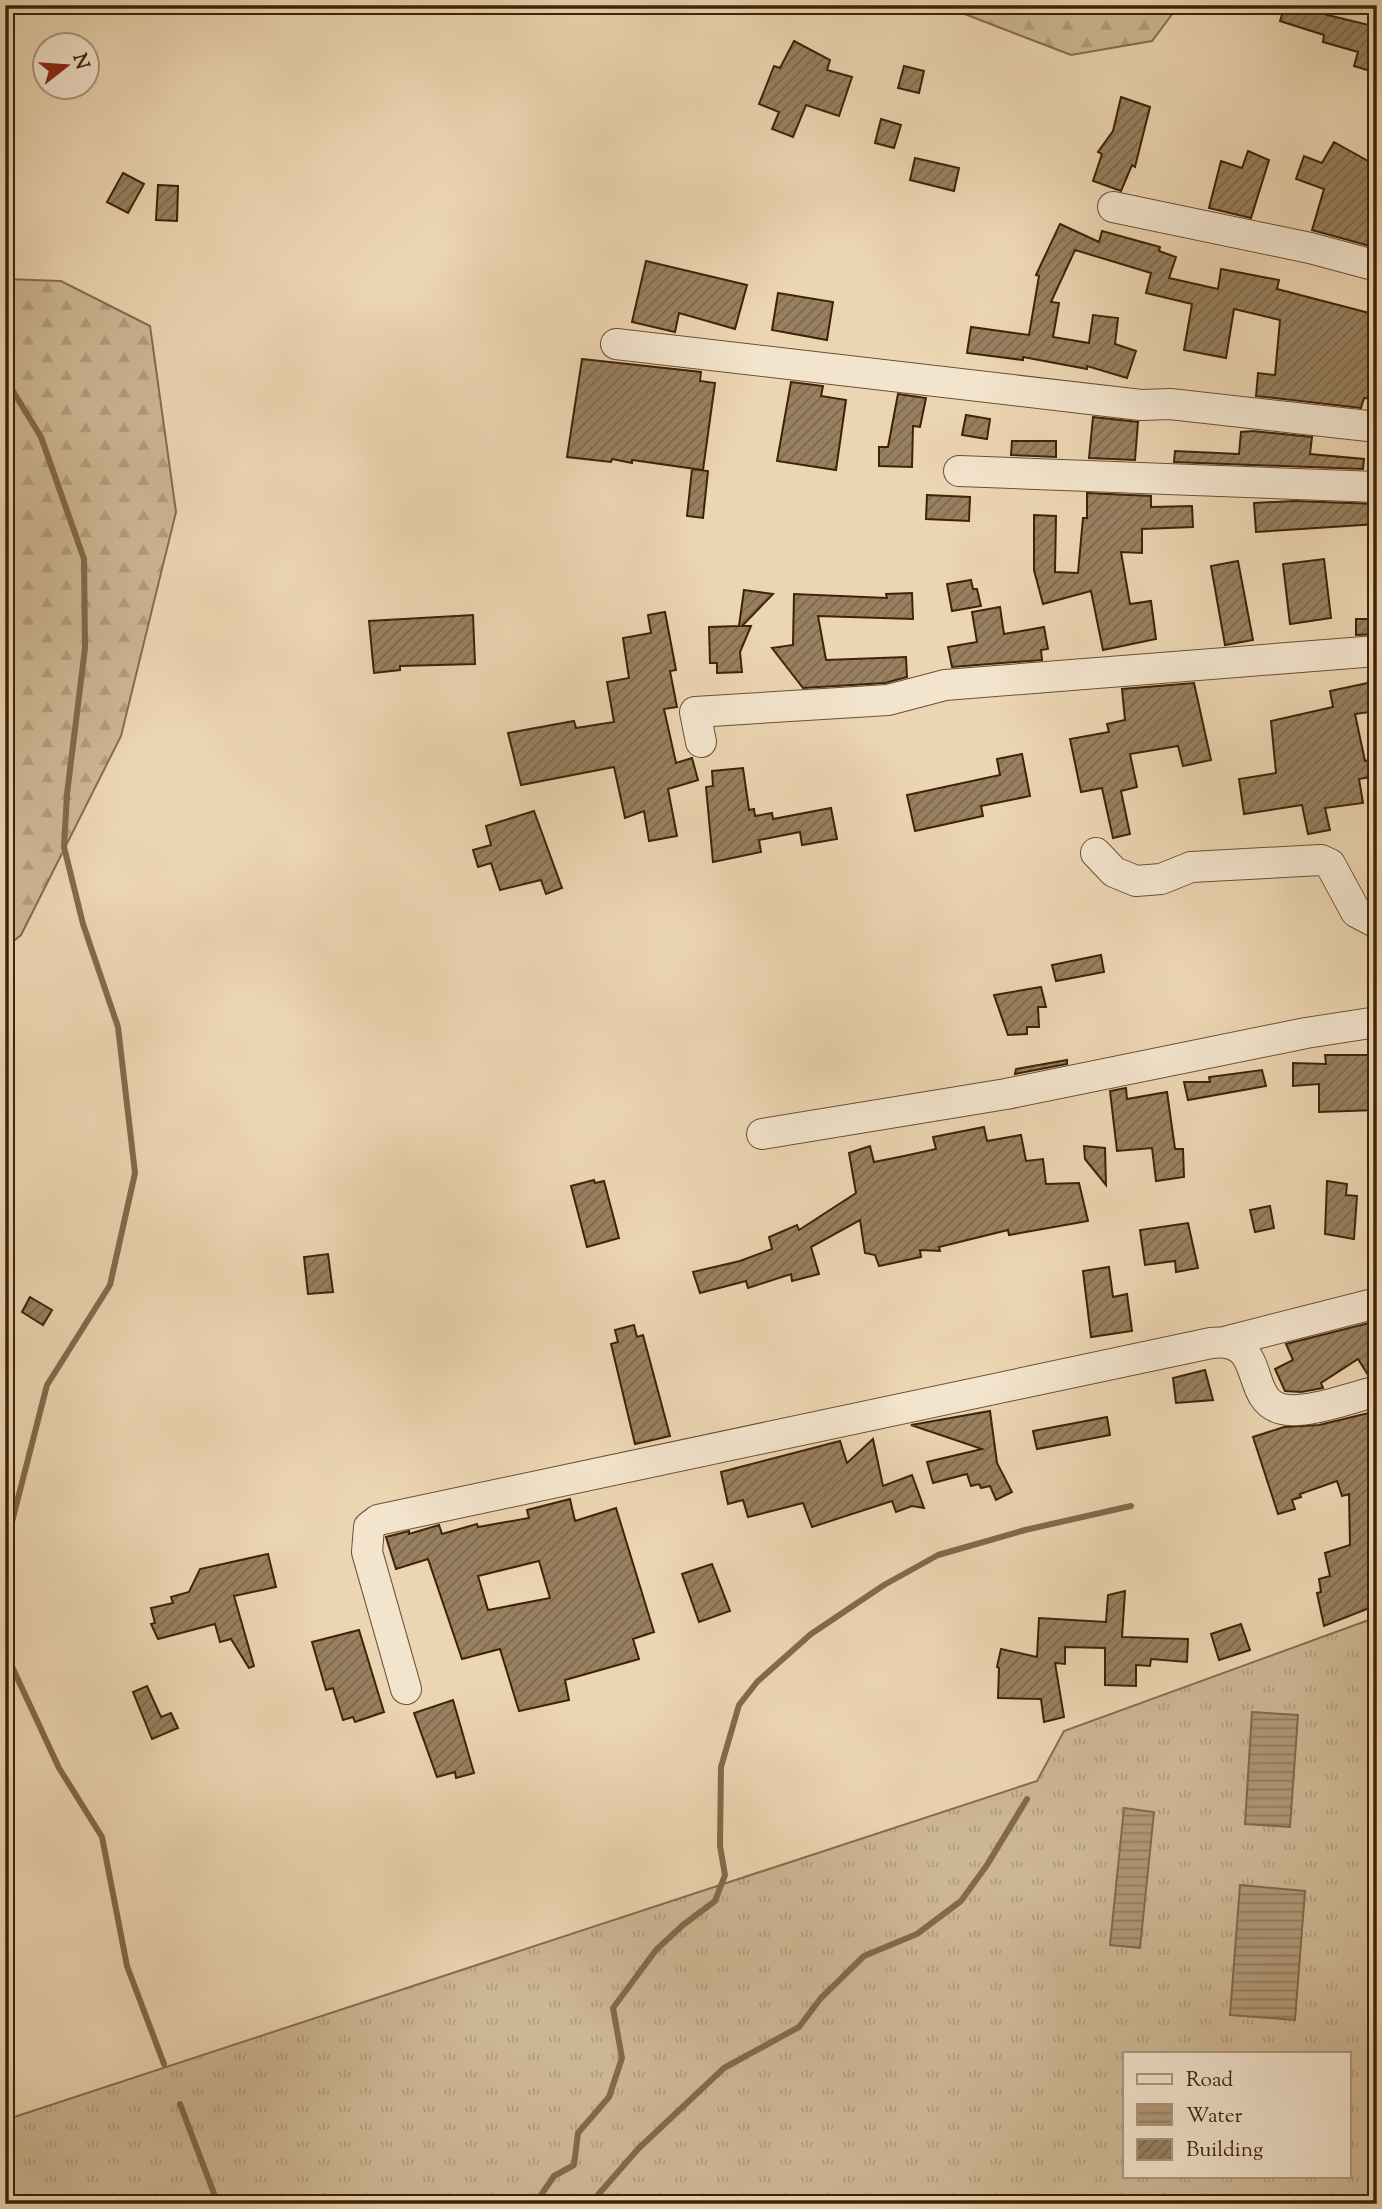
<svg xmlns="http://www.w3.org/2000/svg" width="1382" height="2209" viewBox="0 0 1382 2209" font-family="'Sorts Mill Goudy',serif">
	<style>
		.grass { fill: url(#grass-tufts); stroke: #866d4e; stroke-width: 2; fill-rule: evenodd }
		.forest { fill: url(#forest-firs); stroke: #866d4e; stroke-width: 2 }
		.water { fill: url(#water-rules); stroke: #83694b; stroke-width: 2 }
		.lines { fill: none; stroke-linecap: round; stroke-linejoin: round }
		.stream { stroke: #83694b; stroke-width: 6 }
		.building { fill: url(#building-hatch); stroke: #3e2307; stroke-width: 2; fill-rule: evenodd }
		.minor-casing { stroke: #6a5032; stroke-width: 32 }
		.minor { stroke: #f3e4cd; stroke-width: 30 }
	</style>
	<defs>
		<pattern id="grass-tufts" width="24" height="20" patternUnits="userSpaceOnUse" patternTransform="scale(1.75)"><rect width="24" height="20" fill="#ceb795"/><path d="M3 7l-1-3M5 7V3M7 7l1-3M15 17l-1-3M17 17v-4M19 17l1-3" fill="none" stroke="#b29d7f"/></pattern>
		<pattern id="forest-firs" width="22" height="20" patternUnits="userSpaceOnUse" patternTransform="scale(1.75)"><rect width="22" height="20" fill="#ceb795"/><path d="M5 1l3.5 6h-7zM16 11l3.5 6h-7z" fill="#b29d7f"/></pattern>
		<pattern id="water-rules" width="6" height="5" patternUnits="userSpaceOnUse" patternTransform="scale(1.75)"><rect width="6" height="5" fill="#b19878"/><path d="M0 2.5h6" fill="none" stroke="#917c60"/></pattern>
		<pattern id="building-hatch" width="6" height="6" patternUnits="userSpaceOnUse" patternTransform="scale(1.75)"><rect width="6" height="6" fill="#988060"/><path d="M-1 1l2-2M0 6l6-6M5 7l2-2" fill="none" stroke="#7d684d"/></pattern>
	</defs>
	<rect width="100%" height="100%" fill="#ecd5b2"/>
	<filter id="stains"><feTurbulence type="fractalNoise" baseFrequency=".00286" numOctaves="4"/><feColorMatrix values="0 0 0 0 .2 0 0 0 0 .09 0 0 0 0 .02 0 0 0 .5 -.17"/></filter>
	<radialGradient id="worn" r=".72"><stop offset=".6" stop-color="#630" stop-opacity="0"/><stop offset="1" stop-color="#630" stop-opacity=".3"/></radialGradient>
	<!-- grass -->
	<path class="grass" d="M1377,1617V2204H5V2120L1037,1781L1064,1731ZM1125,2053H1349V2176H1125Z"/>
	<!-- forest -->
	<path class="forest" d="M969,5H1179L1152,41L1071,55L962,13Z
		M5,279L61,281L150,326L176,512L121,736L21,935L5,948Z"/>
	<!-- water -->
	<path class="water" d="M1252,1712L1298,1715L1290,1827L1245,1824Z
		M1124,1808L1154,1812L1140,1948L1110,1945Z
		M1240,1885L1305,1891L1295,2020L1230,2015Z"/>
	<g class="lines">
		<!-- stream -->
		<path class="stream" d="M5,378L41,437L84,559L85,648L67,794L64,847L83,924L118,1027L135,1173L110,1285L47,1385L5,1549
			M5,1611L8,1658L59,1768L102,1837L127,1966L164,2064
			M180,2104L218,2204
			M535,2204L554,2176L574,2165L578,2133L609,2097L622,2058L613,2008L656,1950L683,1925L715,1901L725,1875L720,1846L721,1767L739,1705L757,1682L811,1634L884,1585L938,1555L1025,1530L1131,1506
			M590,2204L638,2149L724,2068L799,2027L821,1998L864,1956L917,1934L961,1901L987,1865L1027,1799"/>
	</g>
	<!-- building -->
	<path class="building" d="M1285,5H1304L1303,9L1377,27V73L1354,66L1358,52L1323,42L1324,35L1280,21Z
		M794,41L830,60L827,70L852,77L839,116L806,105L793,137L772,129L779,112L759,104L774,66L780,68Z
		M904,66L924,71L919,93L898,88Z
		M1121,97L1150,107L1135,167L1132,165L1121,191L1093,181L1102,154L1098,152L1113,131Z
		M881,119L901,125L894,148L875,143Z
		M1334,142L1377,166V224L1373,241L1377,242V248L1312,230L1324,189L1296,179L1304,156L1322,163Z
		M1248,151L1269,160L1251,218L1209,208L1221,161L1242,168Z
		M915,158L959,168L954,191L910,180Z
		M123,173L144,184L128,213L107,202Z
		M158,185L178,186L177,221L156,220Z
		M1060,224L1099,242L1102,231L1160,247L1159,251L1176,257L1169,278L1218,289L1221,269L1279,280L1277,289L1377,315V384L1374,399L1364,398L1361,408L1256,396L1258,373L1275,375L1280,320L1234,309L1226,358L1184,350L1192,304L1146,293L1151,273L1075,250L1051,302L1059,303L1053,337L1089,343L1093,315L1118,318L1115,344L1136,351L1127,378L1087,366V369L1023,357V360L967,353L971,327L1029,335L1039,276L1036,275Z
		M646,261L747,285L735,329L679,313L675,332L632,322Z
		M778,293L833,302L827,340L772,330Z
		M582,359L701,372L700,381L715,383L703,470L632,460V463L612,459L611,462L567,457Z
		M791,382L823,386L821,396L846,400L836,470L777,461Z
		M898,394L926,398L920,427L913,426L912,467L879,466V447H888Z
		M966,415L990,419L987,439L962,435Z
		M1093,417L1138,422L1135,460L1089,458Z
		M1253,431L1312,437L1310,454L1364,459L1363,469L1174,462L1175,451L1239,454L1241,432Z
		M1012,441H1056V457L1011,455Z
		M692,469L708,471L703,518L687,516Z
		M1087,493L1151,496V507L1192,506L1193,527L1142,529V553L1121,552L1130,604L1151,601L1156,639L1103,650L1091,591L1043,604L1034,570V515L1056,516L1055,572L1078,573L1083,518H1087Z
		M927,495L970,497L969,521L926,519Z
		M1294,501L1377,504V524L1256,532L1254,503Z
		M1324,559L1331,618L1290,624L1283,564Z
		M1238,561L1253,640L1225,645L1211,566Z
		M971,580L973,589H977L981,606L952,611L947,584Z
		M744,590L773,594L742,626H751L740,652L742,672L717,673V663H710L709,627L739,626Z
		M912,593L913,619L818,616L826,660L906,657L907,677L885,683L803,688L772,648L793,645L794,594L887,598L886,594Z
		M1000,607L1004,634L1044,627L1048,649L1041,650L1042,660L952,667L948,647L977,642L972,612Z
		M665,612L676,670L670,671L677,707L664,709L676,763L692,758L698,780L668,789L677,836L649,841L644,811L625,818L614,767L521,785L508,733L574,721L576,728L614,722L607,682L629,678L623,638L651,633L648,615Z
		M473,615L475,664L400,666V670L374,673L369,621Z
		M1356,619H1377V634L1356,635Z
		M1377,681V711L1355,714L1365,761L1374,759L1371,777L1359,779L1363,803L1325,808L1330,830L1308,834L1302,805L1244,814L1239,779L1276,773L1271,721L1333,707L1330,691Z
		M1194,683L1211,760L1183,766L1178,746L1130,754L1137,787L1121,791L1130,834L1113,838L1102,788L1081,792L1070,739L1109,732L1107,724L1125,720L1122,689Z
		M1022,754L1030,796L981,806L983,816L915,831L907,795L1000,775L997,759Z
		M743,768L749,810L754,809L755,816L772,813L773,819L831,808L837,839L802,845L800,832L759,840L761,852L713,862L706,787L713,786L712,771Z
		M534,811L562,888L546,894L541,880L500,890L491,863L478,867L473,850L491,845L486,826Z
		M1101,955L1104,972L1056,981L1052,965Z
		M1041,987L1046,1007H1038L1039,1027H1027V1034L1008,1035L994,995Z
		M1325,1055H1377V1110L1319,1112V1084L1293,1086V1063L1326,1064Z
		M1067,1060V1064L1015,1074L1016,1069Z
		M1262,1070L1266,1086L1188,1100L1184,1082H1210L1209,1077Z
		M1126,1088L1127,1099L1167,1092L1175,1149H1183L1184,1177L1156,1181L1152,1148L1117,1151L1110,1091Z
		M984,1127L987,1141L1021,1135L1026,1161L1043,1159L1046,1184L1079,1183L1088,1221L1009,1235L1008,1230L939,1247L940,1251L920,1250L921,1257L879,1266L875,1255L865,1253L860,1220L811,1247L819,1274L792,1281L791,1274L748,1288L746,1281L700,1293L693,1272L740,1261L772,1249L769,1237L797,1225L799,1230L856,1193L849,1153L870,1146L874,1162L904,1156L936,1149L933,1137Z
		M1084,1146L1105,1148L1106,1185L1085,1159Z
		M594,1180L595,1183L604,1181L619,1238L587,1247L571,1186Z
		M1327,1181L1347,1184L1346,1195L1357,1196L1354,1239L1325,1234Z
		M1270,1206L1274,1228L1255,1232L1250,1210Z
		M1188,1223L1198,1268L1176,1272L1175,1261L1145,1265L1140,1230Z
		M328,1254L333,1292L308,1294L304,1257Z
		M1109,1267L1113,1297L1127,1294L1132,1331L1091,1337L1083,1271Z
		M30,1297L52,1310L43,1325L22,1312Z
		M1377,1321V1374L1368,1375L1358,1359L1321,1383L1323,1388L1301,1392L1285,1391L1275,1369L1293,1360L1286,1344Z
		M634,1325L637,1337L643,1335L670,1436L635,1444L611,1344L618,1342L615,1330Z
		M1205,1370L1213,1400L1176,1403L1173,1378Z
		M990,1411L997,1463L1012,1492L996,1500L990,1486L981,1488L979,1484L971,1486L967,1474L933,1483L927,1462L982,1449L911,1425Z
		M1377,1411V1605L1324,1626L1317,1593L1321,1592L1319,1579L1330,1576L1325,1553L1350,1545L1349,1494L1342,1496L1337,1481L1300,1494L1301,1497L1292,1500L1295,1509L1278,1514L1253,1437L1284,1427L1319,1425Z
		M1107,1417L1110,1435L1037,1449L1033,1431Z
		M873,1439L883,1486L912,1475L924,1508L912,1506L896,1512L892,1501L812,1527L803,1503L748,1517L743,1500L728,1504L721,1472L840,1441L847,1463Z
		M570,1499L575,1521L616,1508L654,1632L633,1639L639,1659L565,1680L569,1700L519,1711L500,1649L462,1659L428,1559L396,1569L386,1537L409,1531V1534L439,1525L442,1534L477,1524L478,1527L529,1518L527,1510ZM539,1561L550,1598L488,1610L478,1576Z
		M268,1554L276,1587L234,1596L254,1666L249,1668L231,1639L220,1642L215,1624L158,1639L151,1624L155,1623L151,1608L173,1603L171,1597L189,1592L200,1569Z
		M712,1564L730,1611L699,1622L682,1574Z
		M1125,1591L1122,1637L1188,1639L1187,1662L1151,1659L1150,1666L1136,1665V1686L1105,1685V1648L1065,1647V1664L1055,1663L1064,1717L1044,1722L1041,1699L998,1698L999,1668L997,1667L1001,1649L1037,1657L1039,1618L1106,1622L1108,1595Z
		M1241,1624L1250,1650L1219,1660L1211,1634Z
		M359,1630L384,1712L355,1722L353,1717L343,1720L333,1688L326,1690L312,1642Z
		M147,1686L161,1717L171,1713L178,1728L152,1739L133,1692Z
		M453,1700L474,1773L456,1778L455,1772L437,1777L414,1713Z"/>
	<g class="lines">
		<!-- minor casing -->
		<g class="minor-casing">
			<path id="minor" d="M1113,207L1310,248L1377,266
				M616,344L1141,405L1170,404L1377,427
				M959,471L1377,487
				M701,742L695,712L888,700L945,685L1377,651
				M1096,853L1114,872L1136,881L1161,879L1191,867L1321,860L1330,864L1356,912L1377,923
				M762,1134L1006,1094L1306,1033L1377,1022
				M1228,1341L1377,1303
				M406,1689L367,1552L369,1527L378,1520L1211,1343C1268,1336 1243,1400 1282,1409C1305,1415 1353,1397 1377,1391"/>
		</g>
		<!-- minor -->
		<use href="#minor" class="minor"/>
	</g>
	<!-- margin -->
	<rect width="1382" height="2209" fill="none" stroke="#ecd5b2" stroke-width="28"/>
	<rect x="7" y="7" width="1368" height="2195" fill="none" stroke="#3e2307" stroke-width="3.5"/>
	<rect x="14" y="14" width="1354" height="2181" fill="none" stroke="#3e2307" stroke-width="2"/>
	<!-- legend -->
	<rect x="1123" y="2052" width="228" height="126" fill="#f3e4cd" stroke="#ab977e" stroke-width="2"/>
	<rect x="1137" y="2074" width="35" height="10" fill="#f3e4cd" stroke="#ab977e" stroke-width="2"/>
	<text x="1186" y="2086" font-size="21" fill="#3e2307">Road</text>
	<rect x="1137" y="2104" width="35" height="21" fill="url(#water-rules)" stroke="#ab977e" stroke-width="2"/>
	<text x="1186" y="2122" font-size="21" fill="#3e2307">Water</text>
	<rect x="1137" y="2139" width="35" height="21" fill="url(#building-hatch)" stroke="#ab977e" stroke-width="2"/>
	<text x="1186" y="2156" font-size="21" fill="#3e2307">Building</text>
	<!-- north arrow -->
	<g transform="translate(66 66) rotate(73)"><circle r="33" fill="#f3e4cd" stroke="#ab977e" stroke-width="2"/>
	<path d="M0-5L12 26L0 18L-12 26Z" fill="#8f2418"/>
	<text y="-10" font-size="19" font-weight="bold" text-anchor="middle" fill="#3e2307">N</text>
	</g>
	<rect width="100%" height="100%" filter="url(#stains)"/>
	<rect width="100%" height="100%" fill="url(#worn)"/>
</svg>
